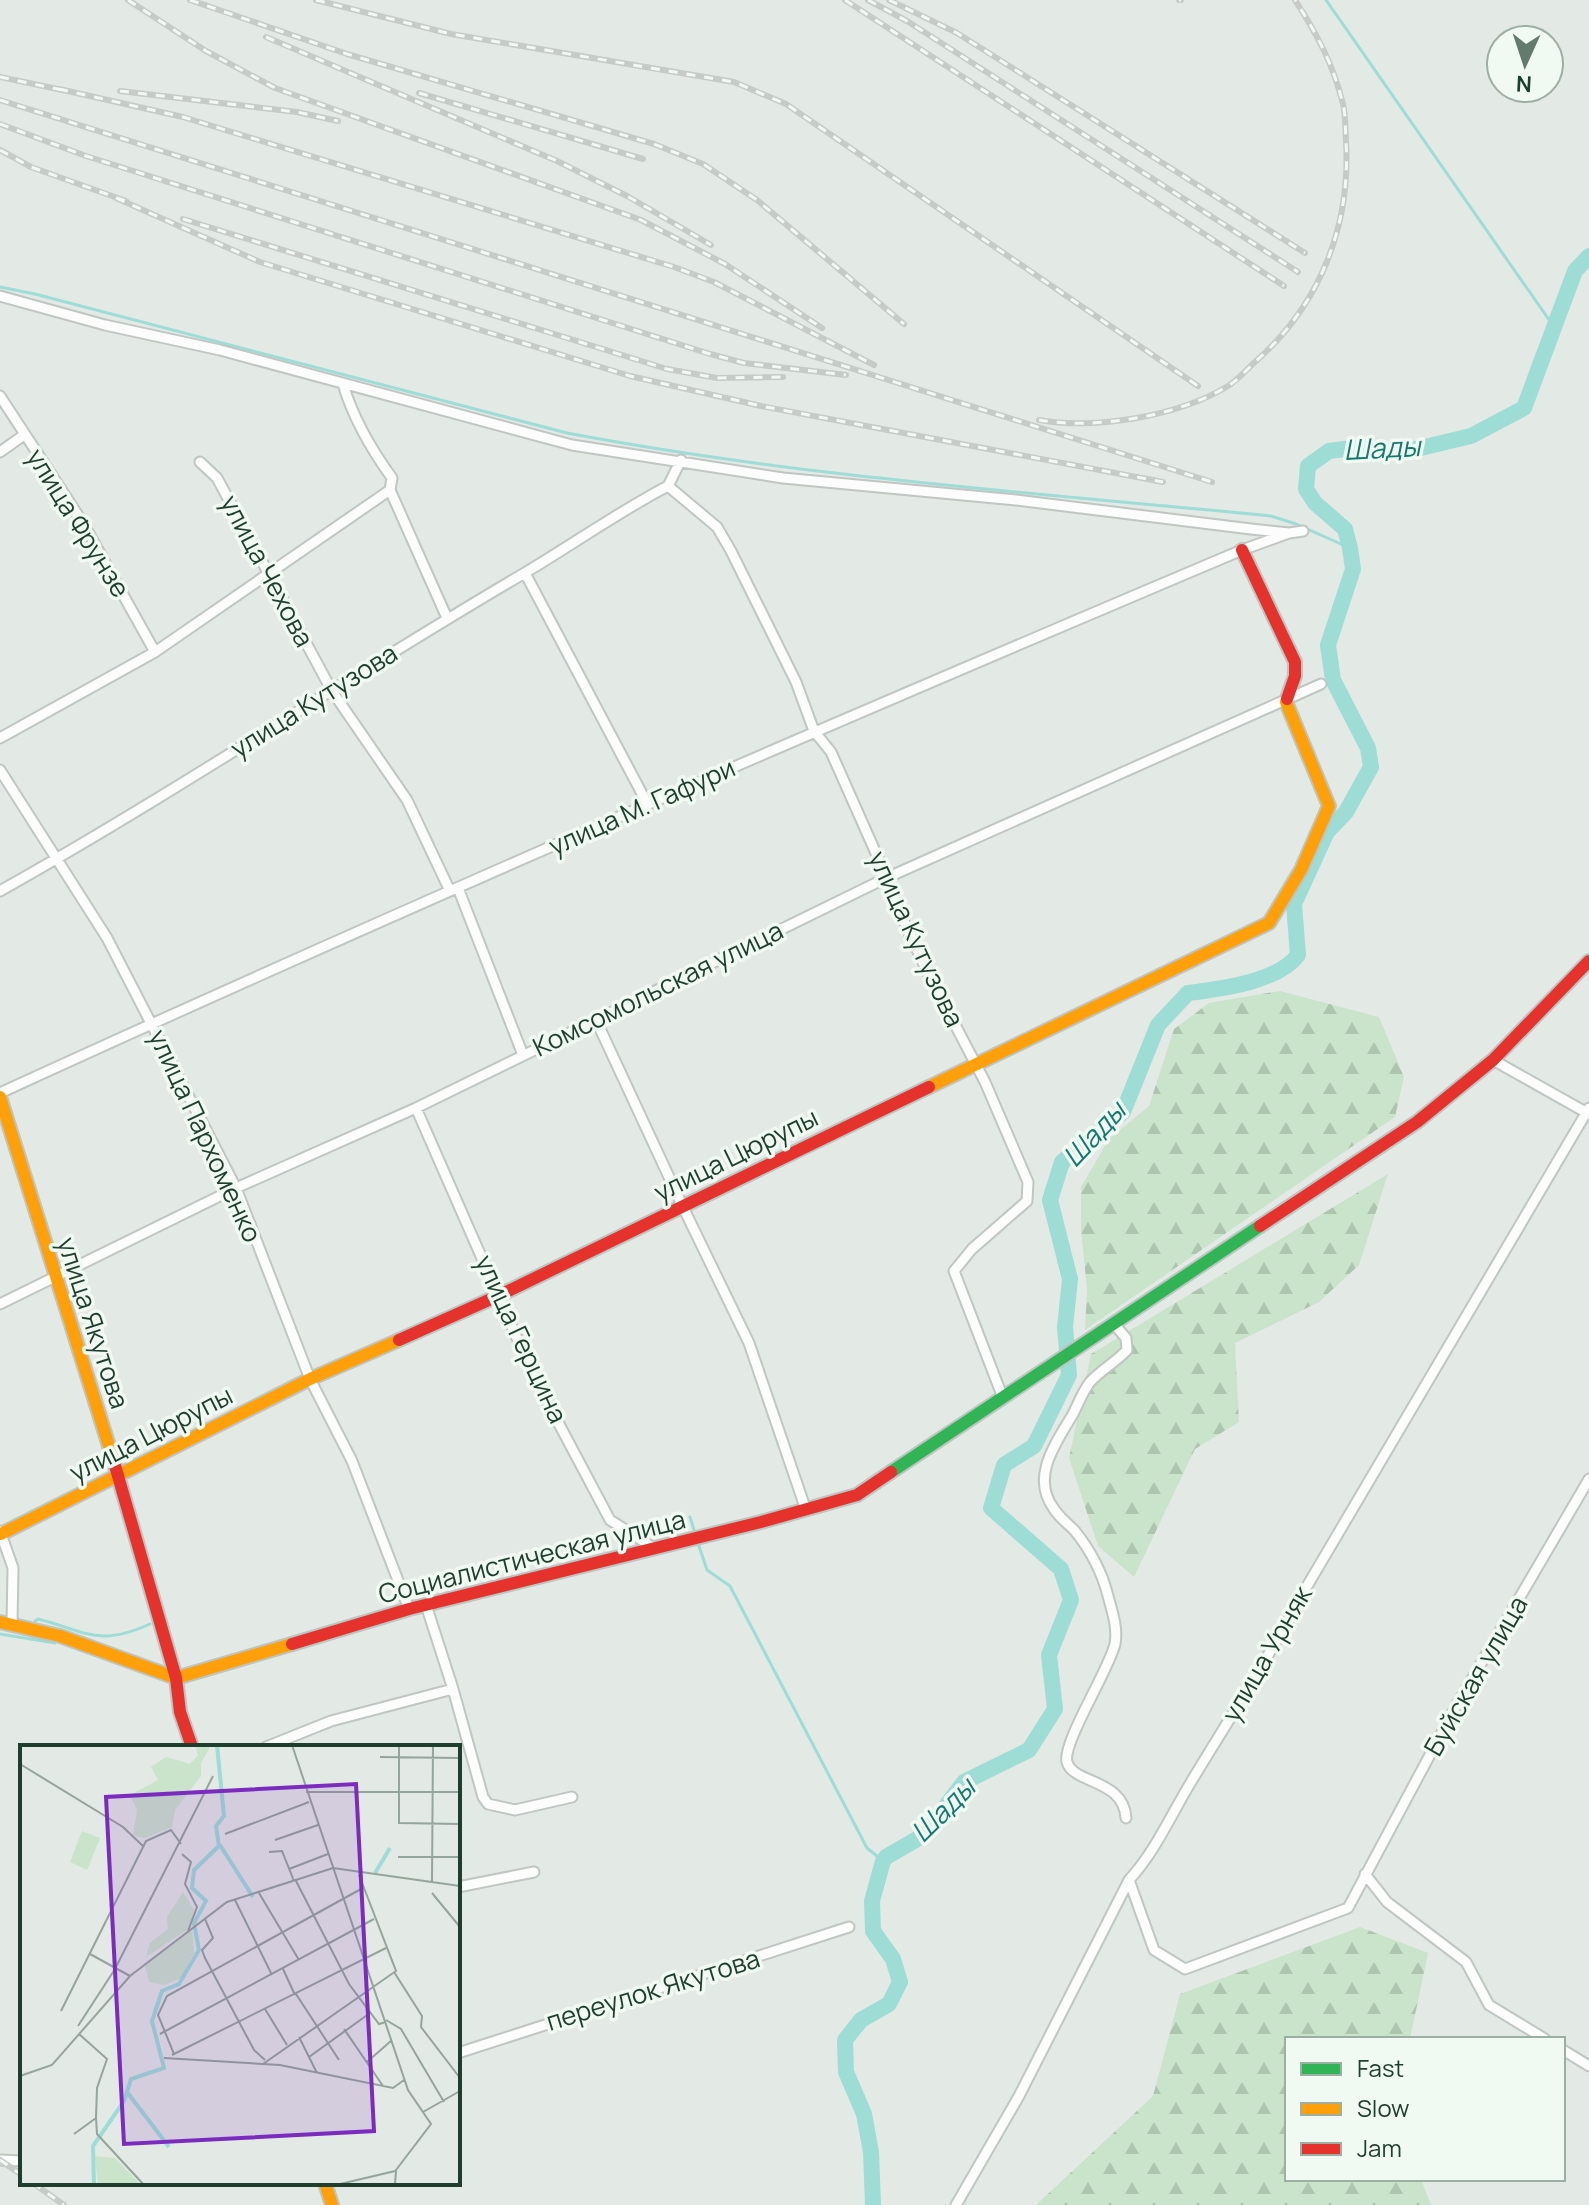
<svg xmlns="http://www.w3.org/2000/svg" width="1589" height="2205" viewBox="0 0 1589 2205" font-family="Manrope,sans-serif">
	<style>
		.forest { fill: url(#forest-firs) }
		.lines { fill: none; stroke-linecap: round; stroke-linejoin: round }
		.stream { stroke: #9eddd5; stroke-width: 3 }
		.river { stroke: #9eddd5; stroke-width: 16 }
		.street-casing { stroke: #c0c6c2; stroke-width: 13 }
		.fast-casing { stroke: #bcc5c0; stroke-width: 16 }
		.slow-casing { stroke: #bcc5c0; stroke-width: 16 }
		.jam-casing { stroke: #bcc5c0; stroke-width: 16 }
		.street { stroke: #fbfcfb; stroke-width: 9 }
		.fast { stroke: #30b455; stroke-width: 12 }
		.slow { stroke: #ff9f0a; stroke-width: 12 }
		.jam { stroke: #e5322d; stroke-width: 12 }
		.rail-casing { stroke: #c6cbc8; stroke-width: 6 }
		.rail { stroke: #f0f9f2; stroke-width: 3; stroke-dasharray: 9; stroke-linecap: butt }
		.labels { text-anchor: middle; stroke-width: 7; stroke-linejoin: round; paint-order: stroke }
		.street-label { font-size: 26px; fill: #1e3f2d; stroke: #f0f9f2 }
		.water-label { font-size: 28px; font-style: italic; fill: #127b70; stroke: #f0f9f2 }
		.inset-river { fill: none; stroke: #9eddd5; stroke-width: 4 }
		.inset-road { fill: none; stroke: #94a59b; stroke-width: 2 }
		.view { fill: #7b2cbf; fill-opacity: 0.15; stroke: #7b2cbf; stroke-width: 4 }
		.inset-edge { fill: none; stroke: #1e3f2d; stroke-width: 4 }
	</style>
	<defs>
		<pattern id="forest-firs" width="22" height="20" patternUnits="userSpaceOnUse" patternTransform="scale(2)"><rect width="22" height="20" fill="#cae4cb"/><path d="M5 1l3.5 6h-7zM16 11l3.5 6h-7z" fill="#adc5af"/></pattern>
	</defs>
	<rect width="100%" height="100%" fill="#e3e9e4"/>
	<!-- forest -->
	<path class="forest" d="M1280,991L1379,1017L1404,1077L1395,1117L1085,1330L1087,1289L1081,1230V1187L1109,1139L1149,1106L1174,1029L1209,1003Z
		M1388,1174L1359,1265L1319,1302L1235,1343L1239,1422L1195,1449L1134,1577L1098,1546L1069,1458L1091,1354Z
		M1360,1927L1428,1953L1410,2039H1287V2179H1421L1431,2205H1036L1153,2096L1180,1994Z"/>
	<g class="lines">
		<!-- stream -->
		<path class="stream" d="M1326,0L1554,327
			M0,287L35,294L567,433C800,477 1036,493 1271,516L1296,524L1350,548
			M690,1517L695,1533
			M697,1540L707,1570L730,1586L867,1848L883,1861
			M35,1621L38,1619C88,1632 99,1647 150,1624
			M0,1634L55,1643"/>
		<!-- river -->
		<path class="river" d="M873,2205L871,2152L864,2114L846,2072L845,2040L861,2020L889,2004L900,1982L893,1959L873,1931L872,1901L883,1861L886,1857L924,1835L964,1782L1029,1750L1055,1709L1049,1655L1071,1600L1061,1569L991,1508L1004,1465L1034,1446L1069,1375L1065,1327L1070,1279L1050,1200L1062,1162L1123,1112L1158,1025L1188,993C1220,989 1278,982 1298,955L1294,904L1327,832L1346,812L1371,767L1368,748L1333,680L1328,645L1353,569L1350,548L1345,529L1315,503L1306,489L1308,466L1329,451L1352,448L1404,452L1471,436L1524,408L1575,271L1589,256"/>
		<!-- street casing -->
		<g class="street-casing">
			<path id="street" d="M0,296L105,325L220,350L572,445L783,478L1016,500L1251,529L1289,533L1303,531
				M343,384C353,418 371,449 392,478L390,490L447,618
				M0,396L83,523L155,652
				M0,452L24,435
				M200,462L217,478L332,691L407,800L450,891
				M668,486L717,527L731,551L796,682L814,731L831,752L879,860L884,879L928,973L985,1082L1028,1182L1027,1201L972,1249L954,1271L1003,1398
				M525,573L648,805
				M0,738L155,652L390,490
				M0,770L107,938L236,1188L310,1379L352,1461L409,1609
				M458,888L523,1055
				M0,891C178,791 347,677 523,574C572,545 618,512 668,486L681,460
				M596,1020L682,1205L749,1343L806,1510
				M1493,1060L1589,1114
				M0,1093C410,905 826,726 1242,550L1289,533
				M416,1108L534,1377L610,1520L654,1548
				M0,1304L236,1188L416,1108L884,879L1321,684
				M1114,1324L1126,1338L1127,1350C1116,1362 1101,1370 1090,1382C1083,1391 1078,1404 1073,1414C1056,1443 1030,1477 1054,1509C1059,1517 1068,1524 1075,1531C1091,1551 1102,1572 1108,1596C1112,1611 1118,1628 1115,1644C1109,1670 1062,1743 1067,1762C1073,1784 1124,1779 1126,1818
				M0,1531L13,1568L12,1624
				M426,1605L453,1689L483,1797L488,1804L515,1810L572,1797
				M266,1747L331,1721L453,1689
				M1365,1874L1387,1902L1466,1962L1489,2005L1545,2039
				M1129,1880L1154,1950L1185,1969L1348,1908L1455,1708L1589,1479
				M458,1887L534,1872
				M1563,2050L1589,2066
				M458,2053L849,1927
				M0,2160L22,2161
				M956,2205L1019,2096L1129,1880C1155,1852 1171,1815 1191,1782C1229,1719 1269,1658 1303,1593L1589,1108"/>
		</g>
		<!-- fast casing -->
		<g class="fast-casing">
			<path id="fast" d="M891,1472L1260,1226"/>
		</g>
		<!-- slow casing -->
		<g class="slow-casing">
			<path id="slow" d="M929,1087L1269,923L1301,870L1329,806L1286,702L1287,699
				M0,1097L114,1462
				M1,1534L310,1379L399,1340
				M0,1622L60,1636L176,1678L292,1644
				M325,2183L332,2205"/>
		</g>
		<!-- jam casing -->
		<g class="jam-casing">
			<path id="jam" d="M1242,550L1295,662V676L1287,699
				M1260,1226L1417,1122L1493,1060L1589,961
				M399,1340L500,1295L929,1087
				M114,1462L176,1678L180,1712L192,1747
				M292,1644L409,1609L761,1522L857,1495L891,1472"/>
		</g>
		<!-- street -->
		<use href="#street" class="street"/>
		<!-- fast -->
		<use href="#fast" class="fast"/>
		<!-- slow -->
		<use href="#slow" class="slow"/>
		<!-- jam -->
		<use href="#jam" class="jam"/>
		<!-- rail casing -->
		<g class="rail-casing">
			<path id="rail" d="M128,0L206,51L275,88L641,220L725,264L822,328
				M190,0L347,54L654,144L703,164L757,200L904,324
				M316,0L451,34L734,82L786,104L1198,386
				M845,0L1284,286
				M868,0L907,21L1298,272
				M889,0L957,33L1305,253
				M1179,0H1181
				M266,37L557,161L627,196L711,245
				M0,77L67,91
				M59,89L183,117L674,267L714,282L874,365
				M120,91L297,112L338,121
				M419,93L643,159
				M0,100L1212,482
				M0,124L86,156L710,354L744,363L846,375
				M0,150L31,167L126,201
				M116,198L260,262L630,376L761,406L1163,482
				M183,219L667,369L717,378L783,377
				M1039,420C1096,430 1179,416 1228,386C1238,380 1246,370 1255,362C1320,305 1351,226 1346,141C1345,129 1346,116 1343,104C1333,64 1317,34 1295,0
				M0,2160L22,2175
				M33,2183L64,2205"/>
		</g>
		<!-- rail -->
		<use href="#rail" class="rail"/>
	</g>
	<g class="labels">
		<!-- street labels -->
		<g class="street-label">
			<text transform="translate(78 523) rotate(58)" y="9">улица Фрунзе</text>
			<text transform="translate(267 571) rotate(62)" y="9">улица Чехова</text>
			<text transform="translate(314 701) rotate(-32)" y="9">улица Кутузова</text>
			<text transform="translate(642 807) rotate(-24)" y="9">улица М. Гафури</text>
			<text transform="translate(916 939) rotate(65)" y="9">улица Кутузова</text>
			<text transform="translate(658 989) rotate(-26)" y="9">Комсомольская улица</text>
			<text transform="translate(205 1136) rotate(65)" y="9">улица Пархоменко</text>
			<text transform="translate(736 1155) rotate(-26)" y="9">улица Цюрупы</text>
			<text transform="translate(93 1323) rotate(72)" y="9">улица Якутова</text>
			<text transform="translate(521 1339) rotate(65)" y="9">улица Герцина</text>
			<text transform="translate(151 1434) rotate(-27)" y="9">улица Цюрупы</text>
			<text transform="translate(532 1557) rotate(-14)" y="9">Социалистическая улица</text>
			<text transform="translate(1267 1654) rotate(-60)" y="9">улица Урняк</text>
			<text transform="translate(1476 1676) rotate(-60)" y="9">Буйская улица</text>
			<text transform="translate(653 1990) rotate(-17)" y="9">переулок Якутова</text>
		</g>
		<!-- water labels -->
		<g class="water-label">
			<text transform="translate(1382 448) rotate(-3)" y="10">Шады</text>
			<text transform="translate(1094 1134) rotate(-47)" y="10">Шады</text>
			<text transform="translate(943 1810) rotate(-45)" y="10">Шады</text>
		</g>
	</g>
	<!-- overview -->
	<g transform="translate(20 1745)">
		<rect width="440" height="440" fill="#e3e9e4"/>
		<path d="M75,411L95,413L121,440H78Z" fill="#cae4cb"/>
		<path d="M175,0H191L181,18V31L155,65L152,82L124,93L113,90L117,65L110,50L138,35L131,22L146,12L170,19L178,10ZM163,147L174,165L171,182L126,212L130,198L148,184L147,172ZM172,185L174,208L161,233L144,240L129,237L125,221Z" fill="#cae4cb"/>
		<path d="M62,86L80,93L67,125L50,117Z" fill="#cae4cb"/>
		<path class="inset-river" d="M200,100L233,152M355,128L370,103M107,347L149,402M74,440L73,401L104,356L111,334L144,323L132,276L142,246L159,239L179,205L174,178L186,156L172,143L174,125L199,101L196,81L204,71L197,0"/>
		<path class="inset-road" d="M272,0L388,345L411,379L376,425L375,440M379,0V78L440,79M360,12L440,13M0,19L103,82L124,102M286,47H440M205,89L289,57M255,95L298,80M249,107L262,106L274,136M162,109L171,117L165,139L177,162L168,186M378,112H440M269,124L308,109M276,136L329,239L359,279L366,277M412,136L413,0M239,148L279,215M412,148L440,182M215,155L252,230M185,174L193,193L182,205L185,213L234,305L245,315M70,209L110,231M263,224L275,250M374,227L402,271L401,282L440,333M276,249L319,315M245,264L267,300M41,266L126,96L151,85L161,99M366,275L381,284L424,357M58,281L95,224L193,31M324,284L363,341M140,289L354,174M279,292L297,328M154,309L138,270L147,251L341,144M152,310L366,203M289,312L350,268M144,313L260,320L373,343L384,335M347,317L372,295M243,319L376,226L339,130M0,331L32,320L110,231L207,157L313,123L440,141M403,367L440,346M76,373L77,389L124,440M54,389L76,373L77,343L87,314L59,289M316,440L375,426"/>
		<path class="view" d="M336,39L354,386L104,399L86,52Z"/>
		<rect width="440" height="440" class="inset-edge"/>
	</g>
	<!-- legend -->
	<rect x="1285" y="2037" width="280" height="144" fill="#f0f9f2" stroke="#9cafa3" stroke-width="2"/>
	<rect x="1301" y="2063" width="40" height="12" fill="#30b455" stroke="#9cafa3" stroke-width="2"/>
	<text x="1357" y="2077" font-size="24" fill="#1e3f2d">Fast</text>
	<rect x="1301" y="2103" width="40" height="12" fill="#ff9f0a" stroke="#9cafa3" stroke-width="2"/>
	<text x="1357" y="2117" font-size="24" fill="#1e3f2d">Slow</text>
	<rect x="1301" y="2143" width="40" height="12" fill="#e5322d" stroke="#9cafa3" stroke-width="2"/>
	<text x="1357" y="2157" font-size="24" fill="#1e3f2d">Jam</text>
	<!-- north arrow -->
	<g transform="translate(1525 64) rotate(183)"><circle r="38" fill="#f0f9f2" stroke="#9cafa3" stroke-width="2"/>
	<path d="M0-6L14 30L0 20L-14 30Z" fill="#637a6d"/>
	<text y="-12" font-size="22" font-weight="bold" text-anchor="middle" fill="#1e3f2d">N</text>
	</g>
</svg>
